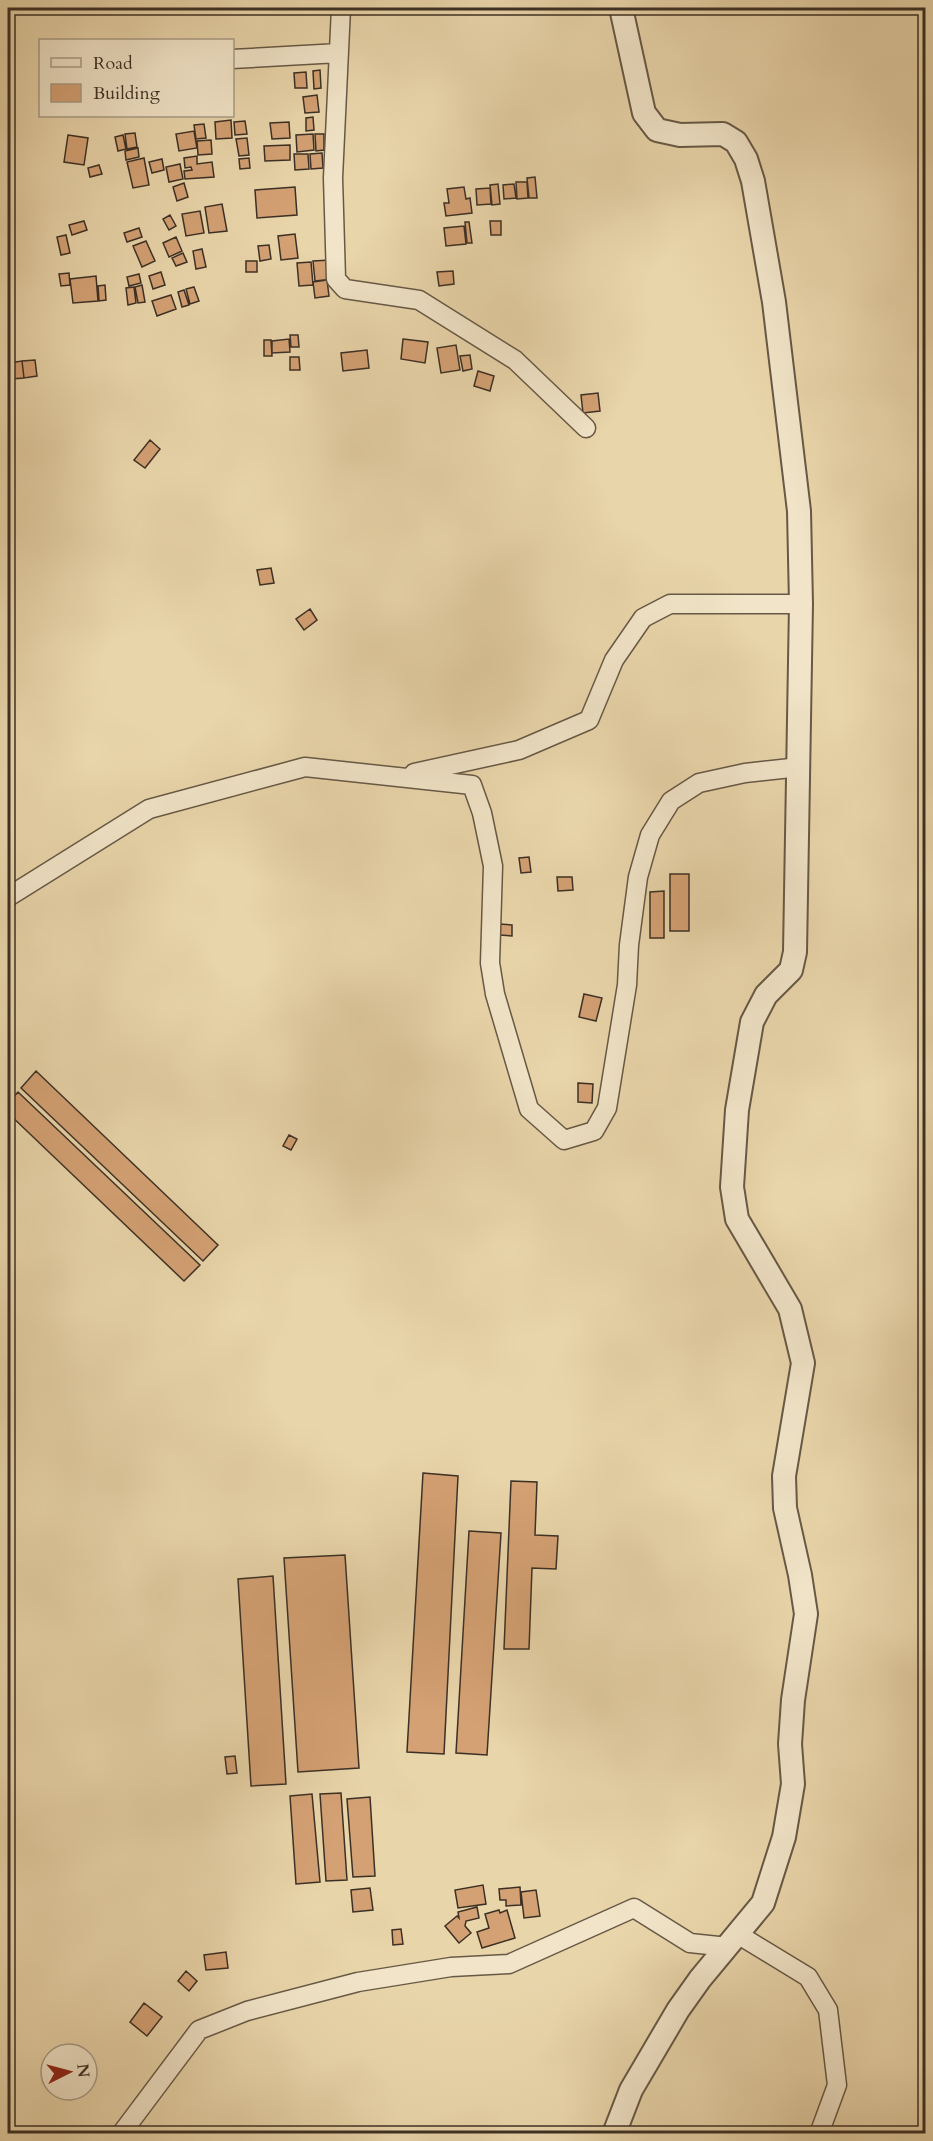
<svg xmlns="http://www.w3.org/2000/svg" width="933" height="2141" viewBox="0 0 933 2141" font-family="Cardo,serif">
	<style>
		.building { fill: #d4a174; stroke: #3c3025; stroke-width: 1.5 }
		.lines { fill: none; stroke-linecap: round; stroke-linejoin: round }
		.minor-casing { stroke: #675946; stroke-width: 21 }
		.tertiary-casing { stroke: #675946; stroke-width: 26 }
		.minor { stroke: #f1e4c8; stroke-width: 18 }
		.tertiary { stroke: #f1e4c8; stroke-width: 22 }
	</style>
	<rect width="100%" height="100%" fill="#e9d5aa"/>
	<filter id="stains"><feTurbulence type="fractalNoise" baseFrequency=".00333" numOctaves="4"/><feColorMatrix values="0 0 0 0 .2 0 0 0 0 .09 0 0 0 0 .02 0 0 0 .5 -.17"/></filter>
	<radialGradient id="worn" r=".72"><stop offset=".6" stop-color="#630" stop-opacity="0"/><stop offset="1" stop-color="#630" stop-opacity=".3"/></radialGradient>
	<!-- building -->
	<path class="building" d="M320,70L321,88L314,89L313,71Z
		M306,72L307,88H295L294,73Z
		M317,95L319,112L305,113L303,97Z
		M313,117L314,130L306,131V118Z
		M231,120L232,138L216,139L215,122Z
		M245,121L247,134L235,135L234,122Z
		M289,122L290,138L272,139L270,123Z
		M204,124L206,138L196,139L194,125Z
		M194,131L197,148L179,151L176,134Z
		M135,133L137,147L127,149L125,134Z
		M313,134L314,150L297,152L296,135Z
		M315,134H324V150L316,151Z
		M68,135L88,138L84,165L64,162Z
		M123,135L126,149L118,151L115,137Z
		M247,138L249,155L239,156L236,139Z
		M211,140L212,154L198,155L197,141Z
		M290,145V160L265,161L264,146Z
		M138,148L139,157L126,160L125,151Z
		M322,153L323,168L311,169L310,154Z
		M294,154H308L309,169L295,170Z
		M197,156V164L212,162L214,177L185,179L184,171L192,170L191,167L185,168L184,158Z
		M144,158L149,185L133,188L127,162Z
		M249,158L250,168L240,169L239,159Z
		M162,159L164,170L152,173L149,162Z
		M180,164L183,179L169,182L166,167Z
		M99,165L102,174L90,177L88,168Z
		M535,177L537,198H529L527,178Z
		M516,182H527L528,198L517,199Z
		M184,183L188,197L177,201L173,187Z
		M498,184L500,204L492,205L490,185Z
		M514,184L516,198L504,199L503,185Z
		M295,187L297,215L257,218L255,190Z
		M464,187L466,199L470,198L472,213L446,216L444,203H449L447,189Z
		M490,188L491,204L477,205L476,189Z
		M222,204L227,231L209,233L205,207Z
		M200,211L204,233L186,236L182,214Z
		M170,215L176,226L169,230L163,219Z
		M84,221L87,230L72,235L69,225Z
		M490,221H501V235H491Z
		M465,222H469L472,243H467Z
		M464,226L466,244L446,246L444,228Z
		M139,228L142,237L127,242L124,233Z
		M295,234L298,258L281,260L278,236Z
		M66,235L70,253L61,255L57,237Z
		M176,237L182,251L169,257L163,243Z
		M146,241L155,261L142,267L133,246Z
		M269,245L271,259L260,261L258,246Z
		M202,249L206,267L196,269L193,251Z
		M183,253L187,262L176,266L172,258Z
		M331,260L333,279L315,281L313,261Z
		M246,261H257V272H246Z
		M311,262L313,285L299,286L297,263Z
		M453,271L454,284L439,286L437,272Z
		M161,272L165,285L153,289L149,276Z
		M69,273L70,285L61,286L59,274Z
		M139,274L141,283L129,286L127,277Z
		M96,276L98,301L73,303L70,279Z
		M327,280L329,296L315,298L313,282Z
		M105,285L106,300L99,301L98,286Z
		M142,285L145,302L138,303L135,287Z
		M134,287L136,303L128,305L126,288Z
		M194,287L199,301L190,304L186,289Z
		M184,290L189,305L182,307L178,292Z
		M171,295L176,309L157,316L152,301Z
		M290,335H298L299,347H291Z
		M289,339L290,352L272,353V341Z
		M403,339L428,342L425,363L401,359Z
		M264,340H271L272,356H264Z
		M456,345L460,370L441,373L437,348Z
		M367,350L369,368L343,371L341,353Z
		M470,355L472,369L463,371L460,356Z
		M290,357H299L300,370H290Z
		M35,360L37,376L24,378L22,361Z
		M22,361L24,378L11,379L9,363Z
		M478,371L494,376L490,391L474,386Z
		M598,393L600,411L583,413L581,395Z
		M150,440L160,449L145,468L134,460Z
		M271,568L274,583L260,585L257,570Z
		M310,609L317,620L304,630L296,619Z
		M529,857L531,872L521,873L519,858Z
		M670,874H689V931H670Z
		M557,877H572L573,890L558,891Z
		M664,891V938H650V892Z
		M500,924L512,925V936L500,935Z
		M584,994L602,998L596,1021L579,1017Z
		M36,1071L218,1245L203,1261L21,1088Z
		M578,1083L593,1084L592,1103L578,1102Z
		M18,1092L200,1265L184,1281L8,1113V1103Z
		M289,1135L297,1139L291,1150L283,1146Z
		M423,1473L458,1476L444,1754L407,1752Z
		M511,1481L537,1482L535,1535L558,1536L556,1569L532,1568L529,1649H504Z
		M469,1531L501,1533L487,1755L456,1753Z
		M345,1555L359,1768L298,1772L284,1558Z
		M273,1576L286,1784L251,1786L238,1579Z
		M235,1756L237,1773L227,1774L225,1757Z
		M341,1793L347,1880L326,1881L320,1794Z
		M312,1794L320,1882L296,1884L290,1796Z
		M370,1797L375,1876L353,1877L347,1799Z
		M483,1885L486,1904L458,1908L455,1890Z
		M520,1887L521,1905L506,1906V1900H500L499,1889Z
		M370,1888L373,1910L353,1912L351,1890Z
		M536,1890L540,1916L524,1918L521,1892Z
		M477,1907L479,1918L466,1921L465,1926L471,1933L459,1943L445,1926L457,1916L459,1918L458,1912Z
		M499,1910L500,1913L507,1910L515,1938L482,1948L477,1932L489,1928L485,1914Z
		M401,1929L403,1944L393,1945L392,1930Z
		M226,1952L228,1968L206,1970L204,1955Z
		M186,1971L197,1981L189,1991L178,1981Z
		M144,2003L162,2017L147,2036L130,2022Z"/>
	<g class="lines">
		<!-- minor casing -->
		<g class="minor-casing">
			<path id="minor" d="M341,8L333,178L336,279L345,289L419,300L515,360L586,428
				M232,59L339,53
				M414,773L519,750L589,720L614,660L643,618L670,604H801
				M8,897L149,809L305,767L472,785L482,813L493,866L490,963L495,994L529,1109L564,1140L594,1131L607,1108L627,985L629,945L638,877L650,835L671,801L699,783L745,773L800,767
				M739,1935L808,1977L828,2010L837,2085L819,2134
				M121,2134L199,2030L247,2011L358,1982L451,1967L509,1964L634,1908L690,1943L728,1947"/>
		</g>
		<!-- tertiary casing -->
		<g class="tertiary-casing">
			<path id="tertiary" d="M614,2134L631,2090L678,2010L700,1979L763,1903L784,1837L793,1784L790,1744L793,1700L806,1614L800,1575L785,1508L784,1476L803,1363L790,1309L737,1219L732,1187L737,1110L752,1022L766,995L791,970L795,952L801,604L799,511L774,302L753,181L746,159L736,142L723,134L680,135L657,130L644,113L621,8"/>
		</g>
		<!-- minor -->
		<use href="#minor" class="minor"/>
		<!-- tertiary -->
		<use href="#tertiary" class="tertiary"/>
	</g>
	<!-- margin -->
	<rect width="933" height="2141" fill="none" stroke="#e9d5aa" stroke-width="30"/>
	<rect x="9" y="9" width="915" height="2123" fill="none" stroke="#3c3025" stroke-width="3"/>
	<rect x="15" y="15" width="903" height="2111" fill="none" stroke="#3c3025" stroke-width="1.5"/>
	<!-- legend -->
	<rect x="39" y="39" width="195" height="78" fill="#f1e4c8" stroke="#a99c87" stroke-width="1.5"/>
	<rect x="51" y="58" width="30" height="9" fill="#f1e4c8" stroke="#a99c87" stroke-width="1.5"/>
	<text x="93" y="69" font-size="18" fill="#3c3025">Road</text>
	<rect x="51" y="84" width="30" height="18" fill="#d4a174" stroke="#a99c87" stroke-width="1.5"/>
	<text x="93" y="99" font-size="18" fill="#3c3025">Building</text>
	<!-- north arrow -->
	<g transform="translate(69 2072) rotate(84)"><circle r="28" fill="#f1e4c8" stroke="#a99c87" stroke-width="1.5"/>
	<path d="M0-4.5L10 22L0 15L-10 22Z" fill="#8f2418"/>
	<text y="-9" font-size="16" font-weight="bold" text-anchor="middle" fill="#3c3025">N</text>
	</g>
	<rect width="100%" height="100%" filter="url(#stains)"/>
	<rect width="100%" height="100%" fill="url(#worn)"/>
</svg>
